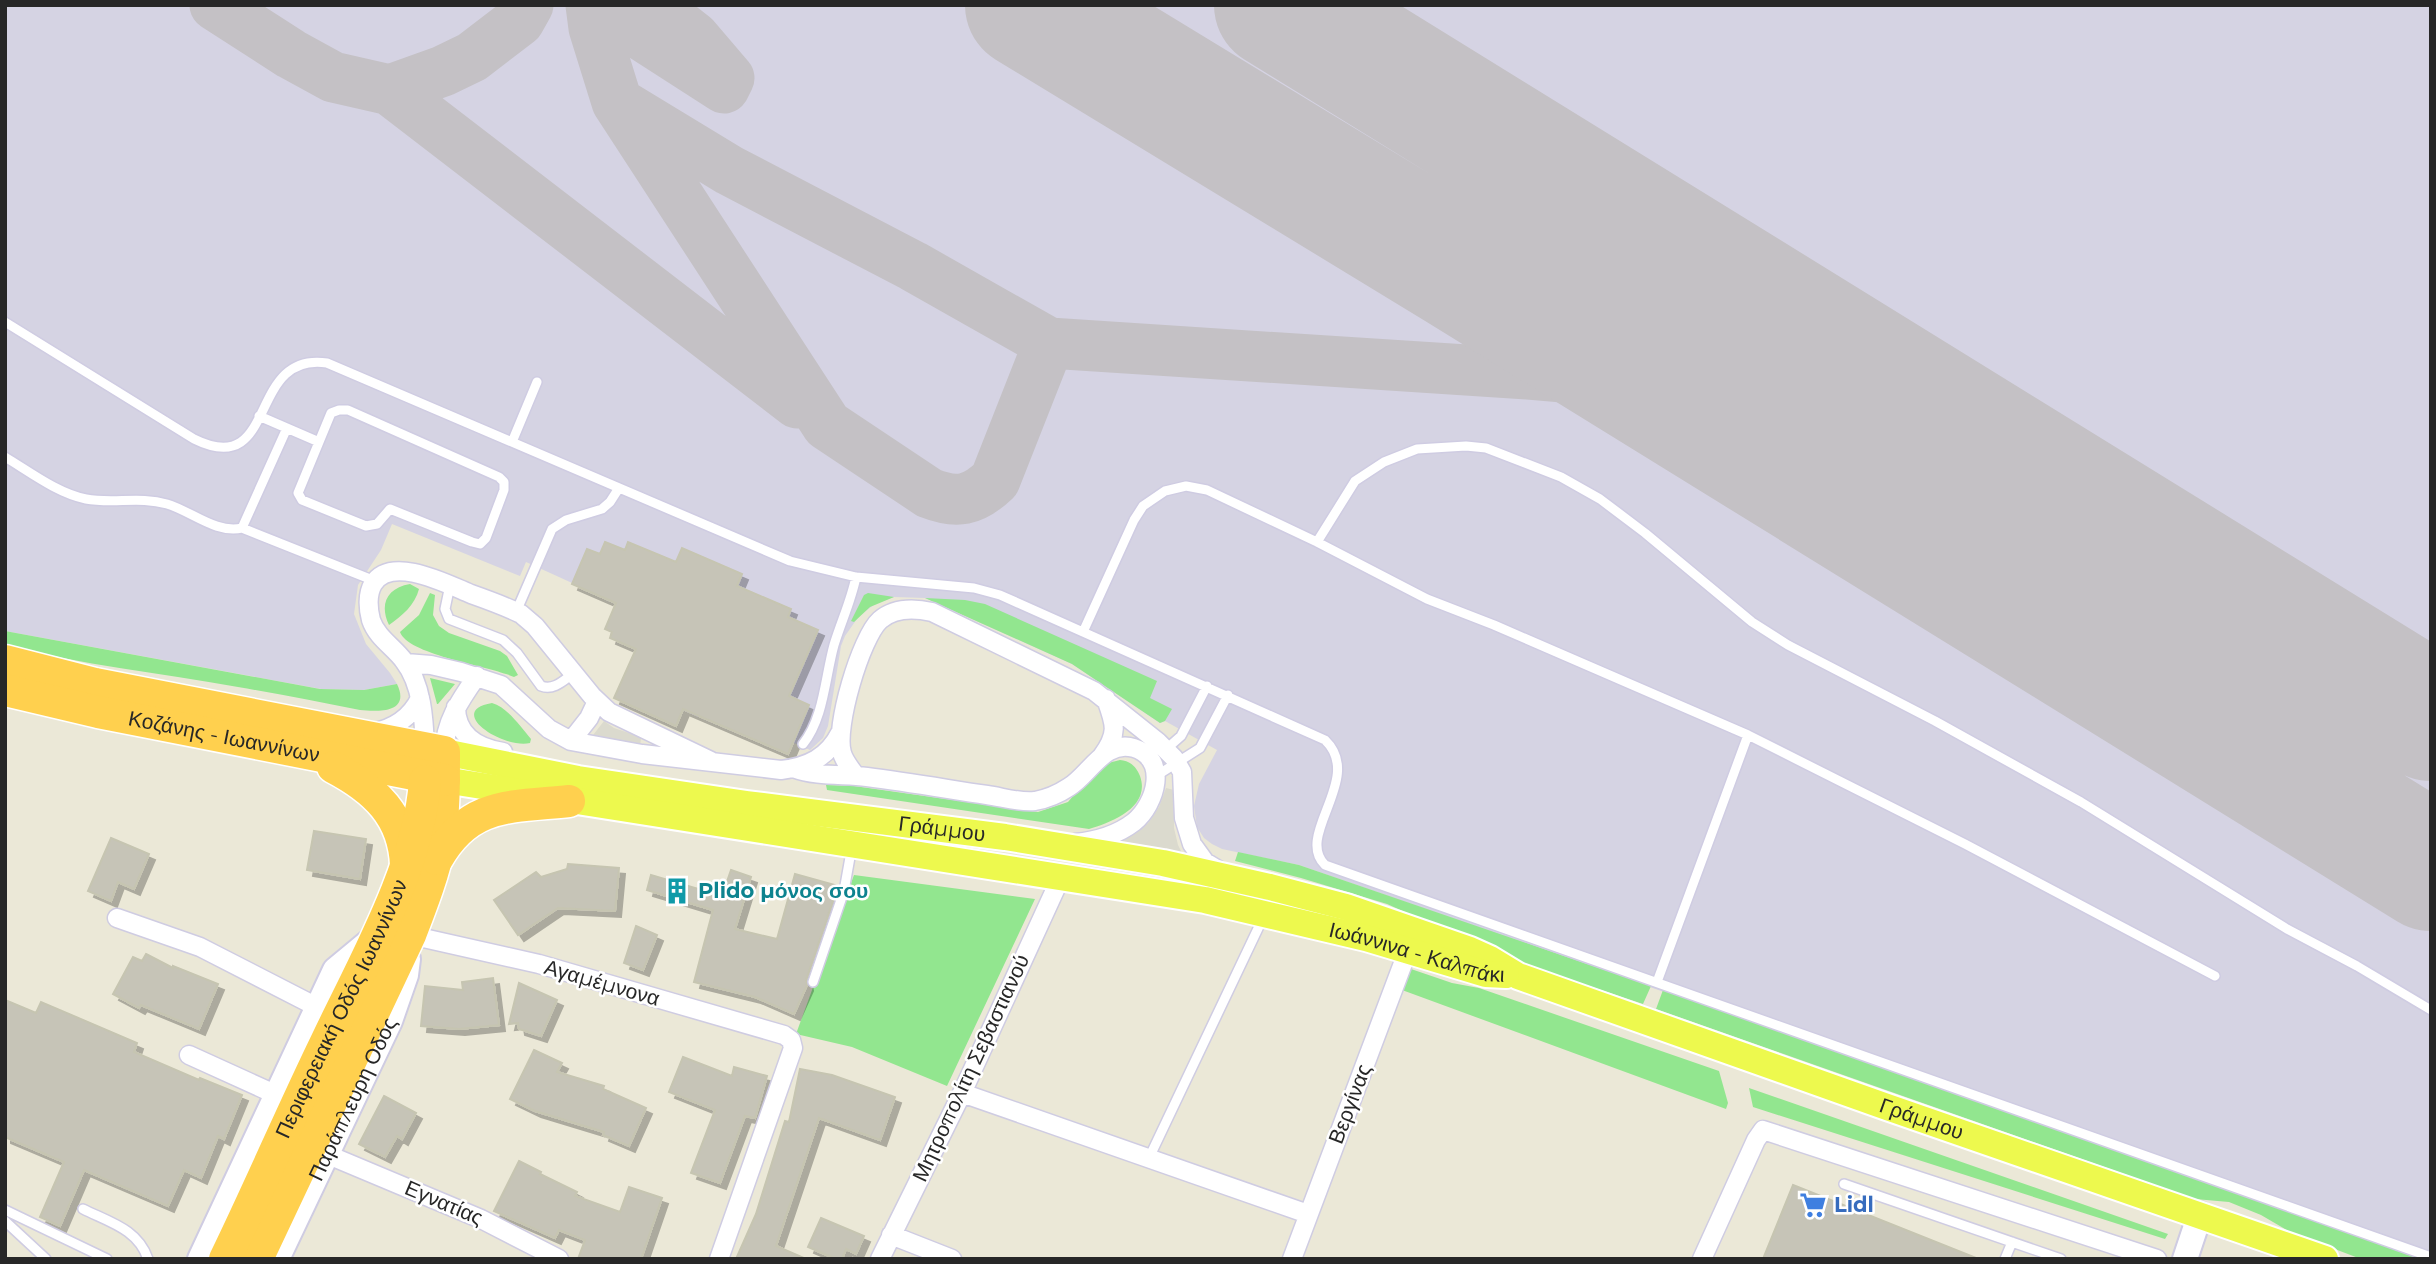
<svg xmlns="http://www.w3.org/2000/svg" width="2436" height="1264" viewBox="0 0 2436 1264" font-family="Montserrat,sans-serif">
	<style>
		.airport { fill: #d5d3e3 }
		.green { fill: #92e68f }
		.plaza { fill: #dbdace }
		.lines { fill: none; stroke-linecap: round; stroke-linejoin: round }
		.taxiway { stroke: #c4c1c5; stroke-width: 51 }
		.runway { stroke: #c4c1c5; stroke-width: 128 }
		.building { fill: #c6c4b7; stroke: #c6c5b1; stroke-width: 2; filter: url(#shadow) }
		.lane-casing { stroke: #cfcce2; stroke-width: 12 }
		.street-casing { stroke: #cfcce2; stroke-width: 21 }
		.secondary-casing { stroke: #cfcce2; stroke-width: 28 }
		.primary-casing { stroke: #fff; stroke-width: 30 }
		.highway-casing { stroke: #fff; stroke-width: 35 }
		.lane { stroke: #fff; stroke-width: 9 }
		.street { stroke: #fff; stroke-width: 18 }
		.secondary { stroke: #fff; stroke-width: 24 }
		.primary { stroke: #edf94e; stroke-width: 26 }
		.highway { stroke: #ffd04e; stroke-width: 32 }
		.labels { text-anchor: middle; stroke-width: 5; stroke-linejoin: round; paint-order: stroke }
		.street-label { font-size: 21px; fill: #272727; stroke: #fff }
		.culture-label { font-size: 21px; font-weight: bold; fill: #0d838f; stroke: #fff; text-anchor: start }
		.shop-label { font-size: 21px; font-weight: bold; fill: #366cbe; stroke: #fff; text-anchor: start }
	</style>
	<defs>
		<filter id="shadow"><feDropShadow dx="6" dy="6" stdDeviation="0" flood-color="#0004"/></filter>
	</defs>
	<rect width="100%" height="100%" fill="#ebe8d7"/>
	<!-- airport -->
	<path class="airport" d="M5,5H2431V1259H2420L2064,1131L1299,865L1222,849L1212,844L1204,838L1197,827L1194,806L1199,784L1217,750L1165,721L1160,723L1072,664L925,598L894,597L875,604L859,616L845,636L841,646L828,726L823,738L810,750L705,704L698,717L683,710L676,726L614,698L636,649L610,638L616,603L526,562L520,576L392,524L381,550L358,585L354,614L366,644L390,673L397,684L364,690L321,689L5,631Z"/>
	<!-- green -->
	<path class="green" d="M410,584L419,589C415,605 402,616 389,625C379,604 387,588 410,584Z
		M430,593L435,595L433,615L439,626L449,633L500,651L507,656L518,675L514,677C490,666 408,655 400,632L419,615Z
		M868,593L894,597L870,607L854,622L851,621L864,595Z
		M925,598L965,600L985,604L1157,681L1150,698L1172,709L1165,721L1160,723L1072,664Z
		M5,631L320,689L364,690L397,684C411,713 378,712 360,710C319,702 279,694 238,687C160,673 82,665 5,645Z
		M430,678L455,684L438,704H437Z
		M492,703C507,707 521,727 531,739L530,743C502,749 445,711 492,703Z
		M1120,760C1130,761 1136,766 1140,776C1151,807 1112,822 1089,829L827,790L826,785L854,786L1038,812L1068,802L1090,776L1108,763Z
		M1238,852L1299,865L1651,986L1643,1004L1514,961L1387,904L1301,878L1235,861Z
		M854,875L1035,899L947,1086L852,1047L796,1034Z
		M1411,969L1452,983L1479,988L1719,1071L1728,1103L1726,1109L1402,990Z
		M1663,990L2064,1131L2420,1259H2361L2290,1232L2261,1215L2229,1202L2195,1199L1656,1009Z
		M1749,1088L2168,1234L2165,1239L1753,1107Z"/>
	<!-- plaza -->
	<path class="plaza" d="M604,721L614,728L641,737L640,748L590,739Z
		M1166,788L1174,790V828L1178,845L1184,857L1111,845L1136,833L1149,822L1159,807Z"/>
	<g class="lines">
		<!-- taxiway -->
		<path class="taxiway" d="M215,5L291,54L333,77L390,90L443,71L472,57L519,21L528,5
			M591,5L594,28L617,102L827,425L929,493C957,504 973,501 995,480L1049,343
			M595,5L724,88L729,78L694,37L653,5
			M390,90L797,403
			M617,102L729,170L913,266L1049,343L1528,374L1702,389L1742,396L1809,415L1941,486
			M1486,367C1508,365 1536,356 1549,337C1567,311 1560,264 1540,240C1535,235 1528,231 1522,227"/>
		<!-- runway -->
		<path class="runway" d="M1029,5L1458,266L2431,867
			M1278,5L2431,717"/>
	</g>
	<!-- building -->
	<path class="building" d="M605,542L625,550L628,542L676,562L682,548L742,574L737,586L791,609L788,617L818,630L789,696L809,705L788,754L683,709L676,726L614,698L636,649L610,638L612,632L605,629L616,603L572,584L587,549L600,554Z
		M314,831L366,839L360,879L307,870Z
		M111,838L149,854L134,889L118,882L111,901L88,891Z
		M568,864L619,868L615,911L558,908L518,935L494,900L536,872L541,877L567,869Z
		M731,870L751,877L735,929L777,939L795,874L838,886L806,980L807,985L794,1014L755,997L694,982L713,910L647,890L651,875L722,896Z
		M636,926L657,935L643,970L624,963Z
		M146,954L173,968V966L218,984L199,1029L141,1005L139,1008L113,994L133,957L142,961Z
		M493,978L499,1025L459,1029L421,1026L425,986L463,990L462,982Z
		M519,983L557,1000L541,1036L519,1029L518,1023L509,1024Z
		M5,1000L36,1013L41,1002L137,1043L134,1052L199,1080L200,1078L242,1095L224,1139L218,1136L201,1178L184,1170L168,1206L84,1170L60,1226L40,1217L64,1162L5,1137Z
		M534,1050L562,1063L557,1072L604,1086L603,1089L646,1108L629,1146L603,1135L604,1132L535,1111L510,1099Z
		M683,1057L732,1076L734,1067L767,1076L755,1118L745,1116L720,1183L691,1173L715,1110L669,1092Z
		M800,1069L832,1075L895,1097L880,1140L819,1118L776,1246L806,1259H736L756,1214L785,1121L789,1122Z
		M384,1096L416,1113L402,1139L397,1136L385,1157L359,1144Z
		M519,1161L541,1172L540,1174L577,1192L575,1196L620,1212L629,1187L662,1198L641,1259H578L585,1240L559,1230L555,1238L494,1211Z
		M1793,1185L1976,1258V1259H1763Z
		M821,1218L864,1236L856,1254L846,1249L842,1259H836L808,1247Z"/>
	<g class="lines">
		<!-- lane casing -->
		<g class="lane-casing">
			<path id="lane" d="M5,322L194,439C279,481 246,351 327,363L790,561L856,577L974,588L1000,595L1325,740C1365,778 1294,835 1325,865L2431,1257
				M259,416L319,442L298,493L302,500L366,526L377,524L390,509L472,542L480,544L486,538L504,490V482L499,477L348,410H339L331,413L319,442
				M512,442L537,382
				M5,457C30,472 57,493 86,499C113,504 140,496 167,504C191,511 216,534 242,528L375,581
				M242,528L287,428
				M1317,542L1355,481L1384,462L1417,449L1466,446L1486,448L1561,477L1600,499L1645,533L1752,622L1788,645L1935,721L2081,802L2287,929L2357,966L2431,1010
				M450,585L445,609L449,619L503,640L517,653L541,686C554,691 564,680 574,673
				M516,612L552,529L566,520L602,509L610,502L619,488
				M1083,632L1134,520L1143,506L1165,491L1186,486L1207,490L1317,542L1427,599L1494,625L1748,735L1657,982
				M1748,735L1965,844L2215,976
				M803,744C824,718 825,677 834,645C841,622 851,601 856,577
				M1164,751L1181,736L1207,686
				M1156,776L1200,748L1228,695
				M813,982L844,891L852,846
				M1149,1158L1263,918
				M1844,1184L2061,1259
				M83,1209C109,1222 138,1229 148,1259
				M5,1210L107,1259
				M5,1221L46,1259
				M2005,1259L2012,1242"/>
		</g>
		<!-- street casing -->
		<g class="street-casing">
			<path id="street" d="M406,663L431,665L461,672L501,685L549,729L571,741L642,754L781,770C808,767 828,757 840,733
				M456,707C456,735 478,748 503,752
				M371,733C393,729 410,719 420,698
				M571,741L589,718L597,701
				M425,748C424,719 422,684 404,661C394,647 377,638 371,620C368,609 367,594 373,584C391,554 449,585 471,594C488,600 505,606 521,614L535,626L592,696L609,712L711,761
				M444,752C445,722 460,700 477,676
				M1102,756C1119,733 1115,724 1106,699
				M793,768C818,777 842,774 867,777C907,782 947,789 987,795C1002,797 1020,803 1035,801C1046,799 1060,793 1069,787C1089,775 1105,739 1134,748C1169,759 1156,804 1134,822C1117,835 1096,841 1075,843
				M856,776C851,769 844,761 842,753C834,728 861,637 880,620C895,607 914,608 932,612L1094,691L1158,742L1174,758L1182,772L1184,818L1192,844L1205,862L1220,871
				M117,918L200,947L317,1007
				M410,935L539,964L784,1035L791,1040L793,1048L719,1259
				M189,1055L277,1095
				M962,1093L1308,1214
				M326,1154L481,1219L559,1259
				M891,1235L952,1259
				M880,1259L962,1093L1061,877
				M1292,1259L1408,950
				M1702,1259L1756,1140L1763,1130L2157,1259"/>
		</g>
		<!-- secondary casing -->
		<g class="secondary-casing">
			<g id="secondary">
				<path d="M200,1259L335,970L376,936"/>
				<path id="s1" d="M277,1259L390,1021L406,975L408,959"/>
				<path d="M2185,1259L2200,1214"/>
			</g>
		</g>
		<!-- primary casing -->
		<g class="primary-casing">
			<g id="primary">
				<path id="s2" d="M444,752L578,779L747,804L1005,837L1163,863L1270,887L1346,907L1470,950L1490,959L1518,976L1887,1107L2325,1259"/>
				<path id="s3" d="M444,780L1205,900L1366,938L1486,974L1506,975"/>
			</g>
		</g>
		<!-- highway casing -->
		<g class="highway-casing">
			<g id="highway">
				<path d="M5,661L95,684L444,752C444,784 444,814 439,846C433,876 421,906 410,935L257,1259"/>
				<path id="s4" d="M5,690L98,712L444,780"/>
				<path d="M333,767C375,789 404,816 406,865"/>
				<path d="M437,859C469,802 511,807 569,801"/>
				<path id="s5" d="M225,1259C260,1187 291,1114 326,1042C363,964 419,867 425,781"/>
			</g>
		</g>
		<!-- lane -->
		<use href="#lane" class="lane"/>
		<!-- street -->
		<use href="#street" class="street"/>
		<!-- secondary -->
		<use href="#secondary" class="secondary"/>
		<!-- primary -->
		<use href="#primary" class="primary"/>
		<!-- highway -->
		<use href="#highway" class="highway"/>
	</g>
	<!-- icons -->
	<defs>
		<g id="building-bare" transform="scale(2.1)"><path d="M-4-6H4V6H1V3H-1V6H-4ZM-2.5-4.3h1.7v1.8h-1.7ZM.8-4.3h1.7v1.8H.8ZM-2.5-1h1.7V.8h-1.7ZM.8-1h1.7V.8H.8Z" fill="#0f9aa8" stroke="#fff" stroke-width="2.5" paint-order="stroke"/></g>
		<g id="supermarket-bare" transform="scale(2.1)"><path d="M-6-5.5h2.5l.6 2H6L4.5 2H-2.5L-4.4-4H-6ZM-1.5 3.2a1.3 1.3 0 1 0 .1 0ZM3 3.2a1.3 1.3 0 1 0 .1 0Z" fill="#3f7fe0" stroke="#fff" stroke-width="2.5" paint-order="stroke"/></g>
	</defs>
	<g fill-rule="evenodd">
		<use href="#building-bare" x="677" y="891"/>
		<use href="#supermarket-bare" x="1813" y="1205"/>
	</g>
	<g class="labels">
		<!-- street labels -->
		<g class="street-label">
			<text dy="7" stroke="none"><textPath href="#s4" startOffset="224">Κοζάνης - Ιωαννίνων</textPath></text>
			<text dy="7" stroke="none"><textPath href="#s2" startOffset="504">Γράμμου</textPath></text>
			<text dy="7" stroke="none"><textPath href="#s3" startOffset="989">Ιωάννινα - Καλπάκι</textPath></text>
			<text transform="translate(602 983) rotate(16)" y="7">Αγαμέμνονα</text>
			<text dy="7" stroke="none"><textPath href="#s5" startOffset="276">Περιφερειακή Οδός Ιωαννίνων</textPath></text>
			<text transform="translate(971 1068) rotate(-65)" y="7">Μητροπολίτη Σεβαστιανού</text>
			<text dy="7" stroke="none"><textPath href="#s1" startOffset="177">Παράπλευρη Οδός</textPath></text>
			<text transform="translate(1350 1104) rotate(-69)" y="7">Βεργίνας</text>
			<text dy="7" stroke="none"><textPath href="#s2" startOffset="1530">Γράμμου</textPath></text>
			<text transform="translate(444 1203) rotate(23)" y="7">Εγνατίας</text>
		</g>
		<!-- culture labels -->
		<g class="culture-label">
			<text x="698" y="898">Plido μόνος σου</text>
		</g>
		<!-- shop labels -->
		<g class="shop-label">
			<text x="1834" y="1212">Lidl</text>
		</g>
	</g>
	<!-- border -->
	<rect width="2436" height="1264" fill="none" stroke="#272727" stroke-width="14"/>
</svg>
